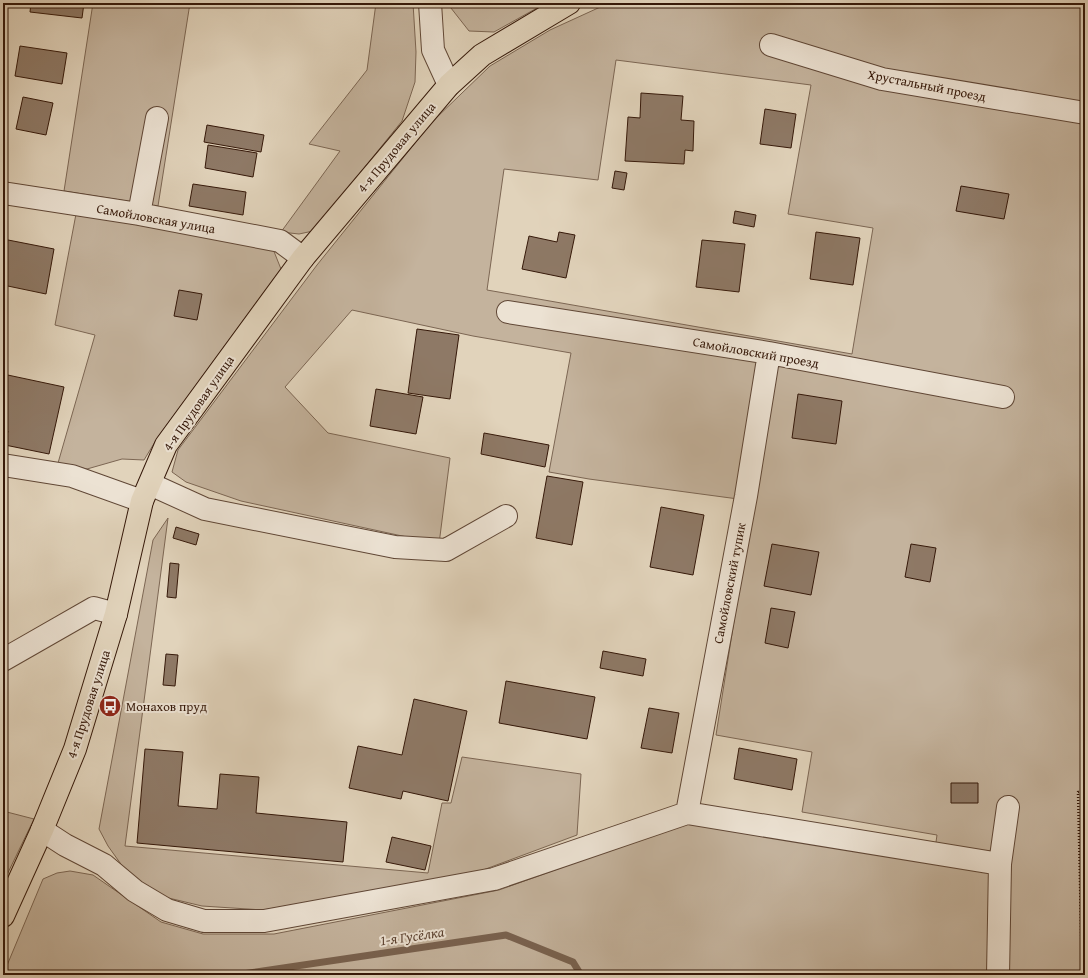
<svg xmlns="http://www.w3.org/2000/svg" width="1088" height="978" viewBox="0 0 1088 978" font-family="'Gentium Book Plus',serif">
	<style>
		.green { fill: #c4b39d; stroke: #7c6653; fill-rule: evenodd }
		.lines { fill: none; stroke-linecap: round; stroke-linejoin: round }
		.stream { stroke: #79624f; stroke-width: 7 }
		.building { fill: #8e7966; stroke: #351809 }
		.minor-casing { stroke: #604736; stroke-width: 24 }
		.major-casing { stroke: #351809; stroke-width: 24 }
		.path { stroke: #351809; stroke-width: 2.5; stroke-dasharray: 1 2; stroke-linecap: butt }
		.minor { stroke: #ece2d3; stroke-width: 22 }
		.major { stroke: #e1d3bb; stroke-width: 22 }
		.labels { text-anchor: middle; stroke-width: 4; stroke-linejoin: round; paint-order: stroke }
		.street-label { font-size: 13px; fill: #351809; stroke: #ece2d3 }
		.poi-label { font-size: 13px; fill: #351809; stroke: #ece2d3; text-anchor: start }
		.water-label { font-size: 14px; font-style: italic; fill: #5d4332; stroke: #ece2d3 }
	</style>
	<rect width="100%" height="100%" fill="#e1d3bb"/>
	<filter id="stains"><feTurbulence type="fractalNoise" baseFrequency=".005" numOctaves="4"/><feColorMatrix values="0 0 0 0 .2 0 0 0 0 .09 0 0 0 0 .02 0 0 0 .5 -.17"/></filter>
	<radialGradient id="worn" r=".72"><stop offset=".6" stop-color="#630" stop-opacity="0"/><stop offset="1" stop-color="#630" stop-opacity=".3"/></radialGradient>
	<!-- green -->
	<path class="green" d="M93,3H190L158,206L64,191Z
		M376,3H413L416,52L415,82L402,121L313,231L299,234L281,232L340,151L309,144L367,70Z
		M447,3H546L494,32L469,31Z
		M609,3H1085V975H3L43,879L57,873L70,871L93,875L161,922L203,934H274L499,890L689,822L933,863L937,835L802,812L812,752L716,735L753,501L589,479L549,472L571,353L473,336L352,310L285,387L328,433L450,458L439,544L241,501L186,482L172,472L178,450L317,265L432,122L490,66L550,30ZM616,60L811,85L788,214L873,228L852,354L487,290L504,169L598,180Z
		M76,214L273,249L281,269L158,437L144,460L122,459L87,469L58,463L95,335L55,325Z
		M168,518L125,846L428,873L442,803H451L462,757L581,774L577,835L475,873L263,910L202,906L156,895L123,867L108,846L99,829L153,540Z
		M3,811L34,819L3,883Z"/>
	<g class="lines">
		<!-- stream -->
		<path class="stream" d="M236,975L506,935L573,962L581,975"/>
	</g>
	<!-- building -->
	<path class="building" d="M31,3H84L82,18L30,12Z
		M20,46L67,53L62,84L15,76Z
		M641,93L683,96L681,120L694,121L693,151L685,150L684,164L625,161L628,117L640,118Z
		M23,97L53,103L46,135L16,129Z
		M765,109L796,114L791,148L760,144Z
		M207,125L264,135L261,152L204,142Z
		M208,145L257,153L253,177L205,168Z
		M615,171L627,173L624,190L612,188Z
		M193,184L246,192L243,215L189,206Z
		M961,186L1009,194L1004,219L956,211Z
		M735,211L756,215L754,227L733,223Z
		M559,232L575,235L566,278L522,269L529,236L557,242Z
		M816,232L860,238L853,285L810,279Z
		M3,239L54,249L46,294L3,285Z
		M702,240L745,244L739,292L696,287Z
		M179,290L202,294L197,320L174,316Z
		M417,329L459,335L450,399L408,393Z
		M3,374L64,387L49,454L5,445L8,431L3,430Z
		M376,389L423,397L416,434L370,426Z
		M798,394L842,401L836,444L792,438Z
		M484,433L549,445L545,467L481,454Z
		M547,476L583,482L572,545L536,538Z
		M661,507L704,515L693,575L650,567Z
		M176,527L199,534L196,545L173,538Z
		M772,544L819,552L811,595L764,586Z
		M911,544L936,548L930,582L905,577Z
		M170,563L179,564L176,598L167,597Z
		M771,608L795,612L788,648L765,643Z
		M603,651L646,659L643,676L600,668Z
		M166,654L178,655L175,686L163,685Z
		M506,681L595,697L587,739L499,723Z
		M414,699L467,711L448,801L403,791L401,799L349,788L358,746L402,755Z
		M649,708L679,713L672,753L641,748Z
		M739,748L797,759L792,790L734,779Z
		M145,749L183,752L178,806L217,809L220,774L259,777L256,813L347,822L343,862L137,843Z
		M951,783H978V803H951Z
		M392,837L431,846L425,870L386,862Z"/>
	<g class="lines">
		<!-- minor casing -->
		<g class="minor-casing">
			<path id="minor" d="M430,3L433,50L449,85
				M771,45L882,79L1085,113
				M3,193L139,214L280,241L303,258
				M139,214L157,118
				M508,312L769,353L1003,397
				M3,465L72,476L142,501
				M150,484L205,509L395,547L446,550L506,516
				M3,660L94,608L116,614
				M687,813L746,496L769,353
				M42,830L65,845L104,865L135,891L167,910L204,921H264L494,879L687,813L1000,864L998,975
				M1000,864L1008,807"/>
		</g>
		<!-- major casing -->
		<g class="major-casing">
			<path id="major" d="M3,916L42,830L75,749L116,614L142,501L166,445L303,258L449,85L482,55L569,3"/>
		</g>
		<!-- path -->
		<path class="path" d="M1082,975L1078,792L1085,791"/>
		<!-- minor -->
		<use href="#minor" class="minor"/>
		<!-- major -->
		<use href="#major" class="major"/>
	</g>
	<!-- icons -->
	<defs>
		<g id="bus-disc" transform="scale(1.15)"><circle r="9.5" fill="#8f2418" stroke="#ece2d3"/><path d="M-5-6H5V4H4V6H2V4H-2V6H-4V4H-5ZM-3.5-4V0h7V-4ZM-3.5 1.2v1.5H-2V1.2ZM2 1.2v1.5H3.5V1.2Z" fill="#fff"/></g>
	</defs>
	<g fill-rule="evenodd">
		<use href="#bus-disc" x="110" y="706"/>
	</g>
	<g class="labels">
		<!-- street labels -->
		<g class="street-label">
			<text transform="translate(927 85) rotate(11)" y="5">Хрустальный проезд</text>
			<text transform="translate(396 147) rotate(-50)" y="5">4-я Прудовая улица</text>
			<text transform="translate(156 218) rotate(10)" y="5">Самойловская улица</text>
			<text transform="translate(756 352) rotate(10)" y="5">Самойловский проезд</text>
			<text transform="translate(198 403) rotate(-55)" y="5">4-я Прудовая улица</text>
			<text transform="translate(729 583) rotate(-79)" y="5">Самойловский тупик</text>
			<text transform="translate(88 704) rotate(-72)" y="5">4-я Прудовая улица</text>
		</g>
		<!-- poi labels -->
		<g class="poi-label">
			<text x="126" y="711">Монахов пруд</text>
		</g>
		<!-- water labels -->
		<g class="water-label">
			<text transform="translate(412 936) rotate(-8)" y="5">1-я Гусёлка</text>
		</g>
	</g>
	<!-- margin -->
	<rect width="1088" height="978" fill="none" stroke="#e1d3bb" stroke-width="16"/>
	<rect x="4" y="4" width="1080" height="970" fill="none" stroke="#351809" stroke-width="2"/>
	<rect x="8" y="8" width="1072" height="962" fill="none" stroke="#351809"/>
	<rect width="100%" height="100%" filter="url(#stains)"/>
	<rect width="100%" height="100%" fill="url(#worn)"/>
</svg>
